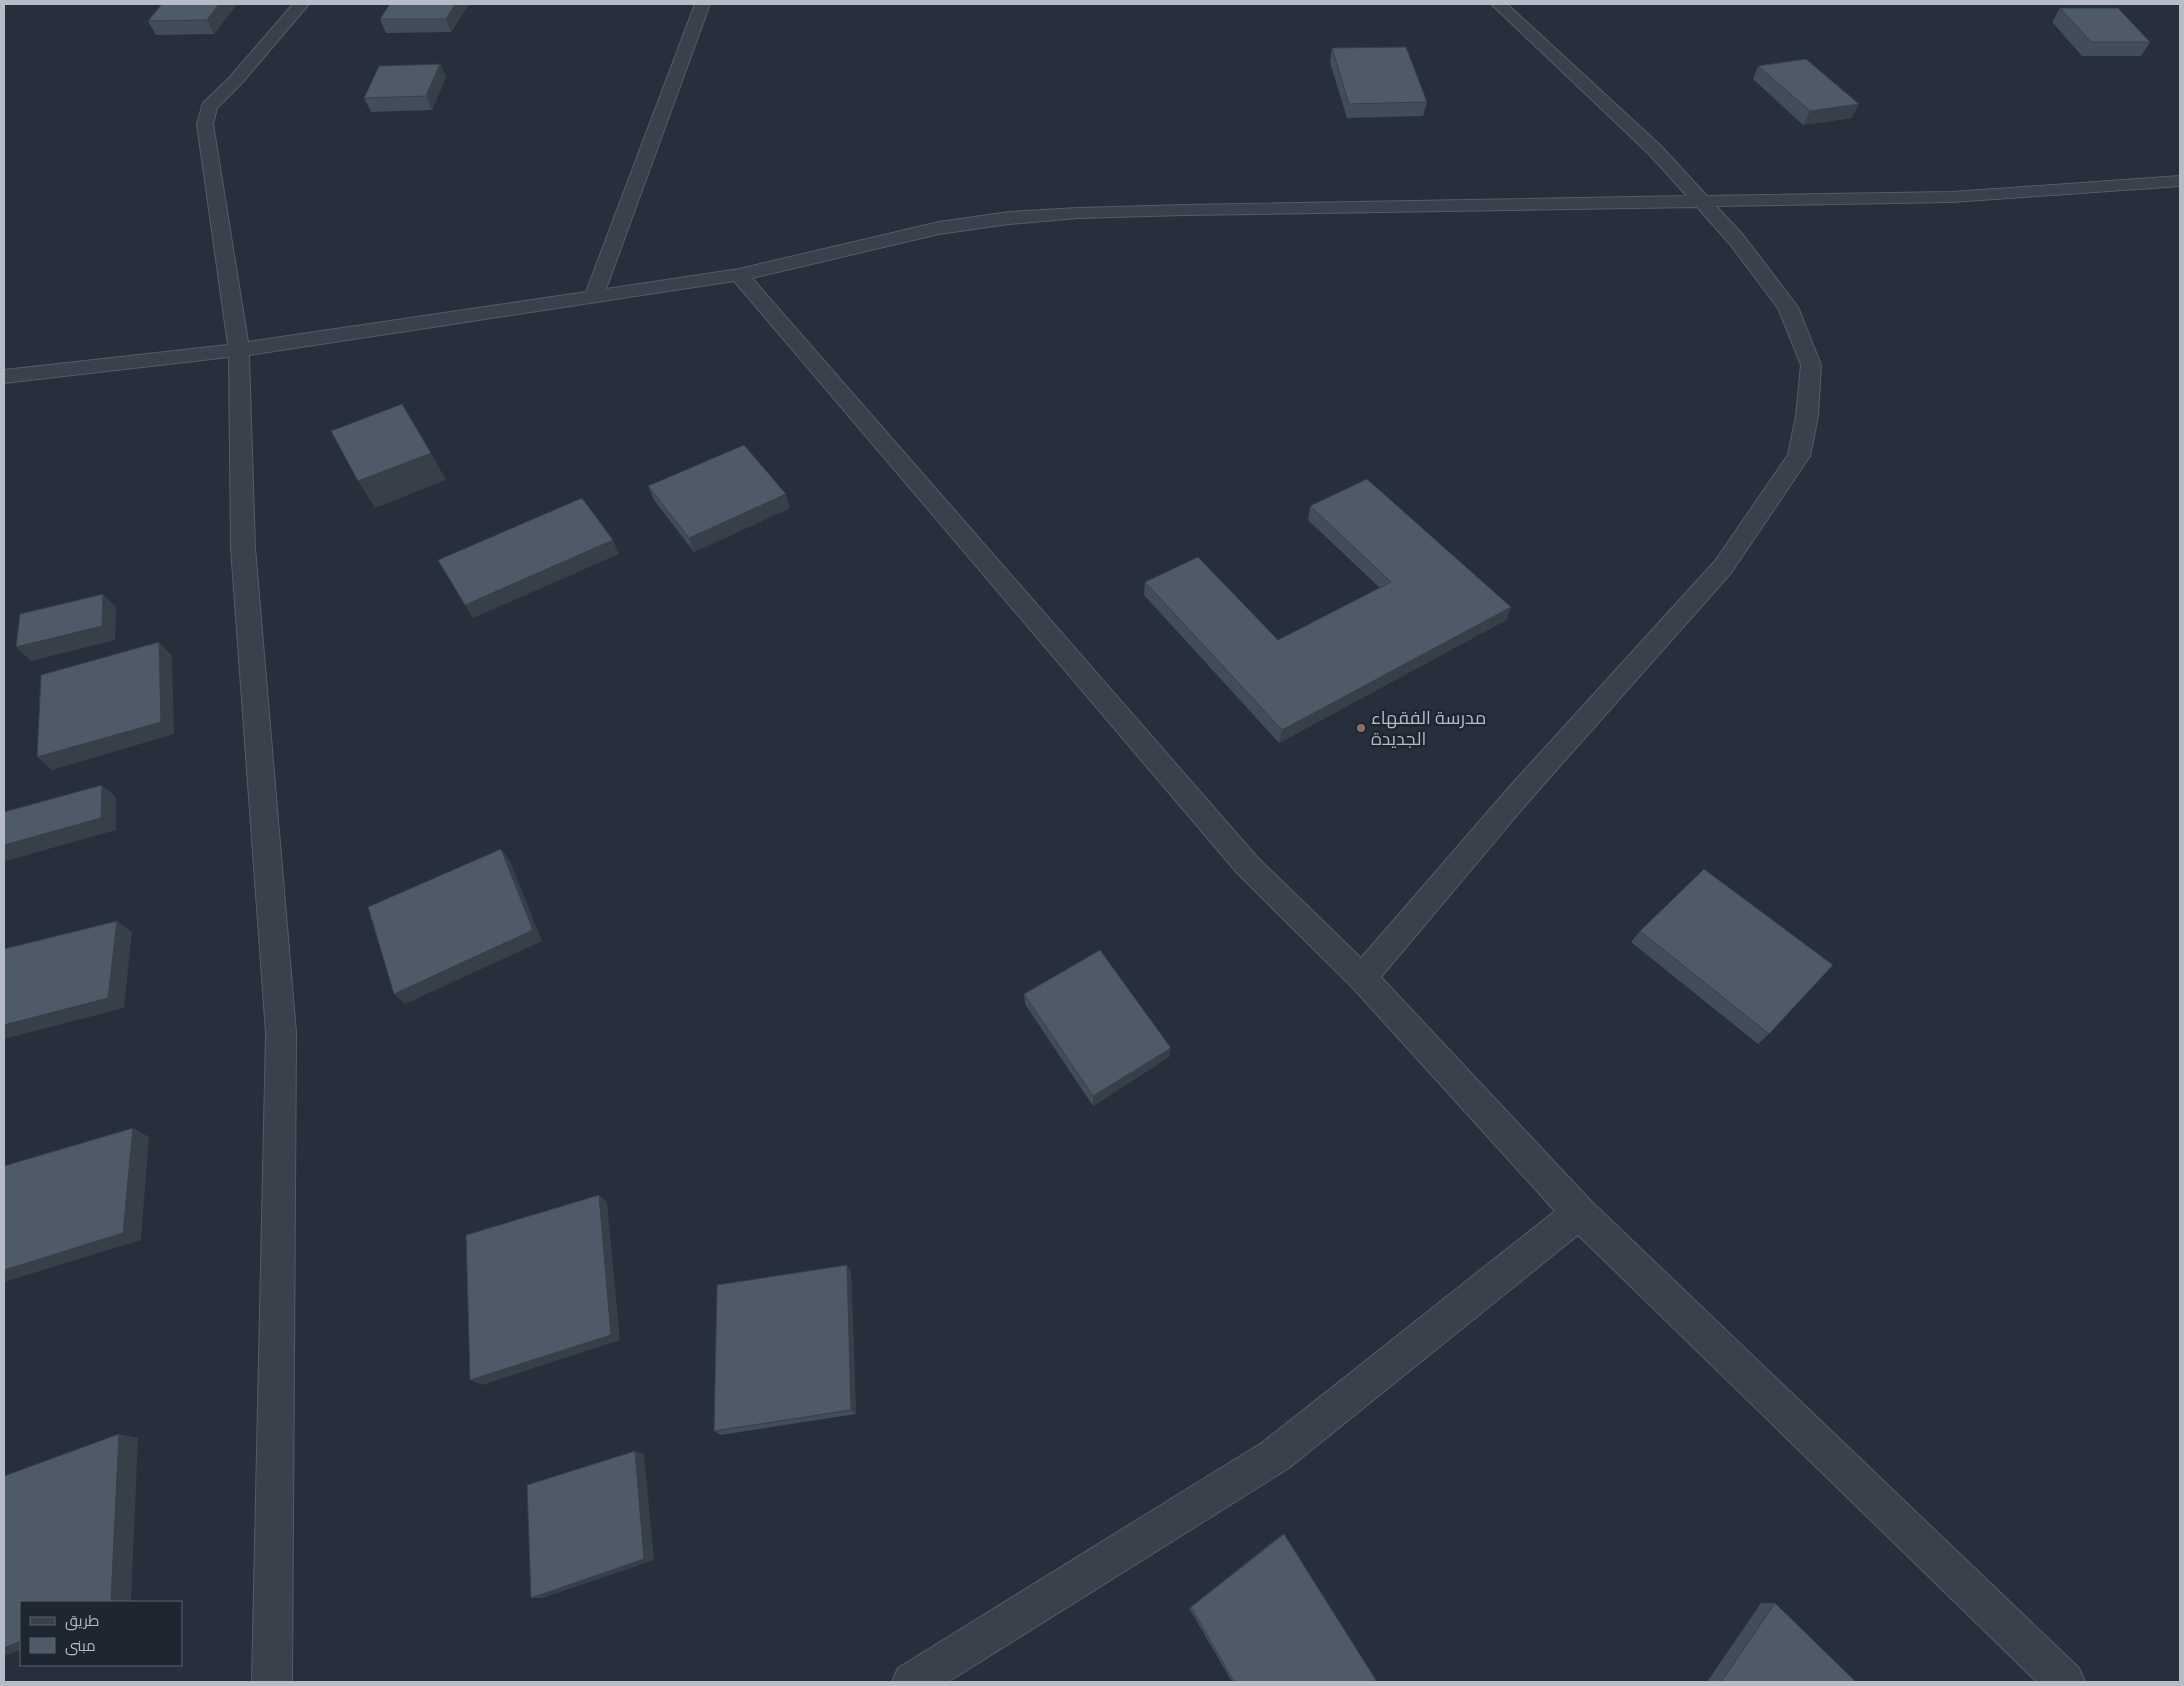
<svg xmlns="http://www.w3.org/2000/svg" width="2184" height="1686" viewBox="0 0 2184 1686" font-family="Karla,Cairo,sans-serif">
	<style>
		.lines { fill: none; stroke-linecap: round; stroke-linejoin: round }
		.minor-casing { stroke: #545c67; stroke-width: 2 }
		.minor { fill: #39414c; fill-rule: evenodd }
		.wall { fill: #434d59 }
		.shaded-wall { fill: #373f48 }
		.building { fill: #4e5a67; stroke: #373f48 }
		.education-dot { fill: #8d6e63; stroke: #1e2631; stroke-width: 2 }
		.labels { text-anchor: middle; stroke-width: 5; stroke-linejoin: round; paint-order: stroke }
		.poi-label { font-size: 18px; fill: #b5bcc7; stroke: #1e2631; text-anchor: start }
	</style>
	<rect width="100%" height="100%" fill="#262f3b"/>
	<g class="lines">
		<!-- minor casing -->
		<g class="minor-casing">
			<path id="minor" d="M293,4H309L242,83L217,108L213,124L248,342L586,292L695,4H710L606,289L739,269L939,222L1009,212L1078,208L1185,205L1687,196L1649,154L1491,4H1507L1661,146L1707,196L1952,192L2180,176V186L1952,202L1716,206L1743,235L1798,307L1821,365L1818,416L1810,456L1731,573L1529,801L1381,977L1591,1201L2079,1668L2085,1682H2037L1578,1235L1289,1468L948,1682H892L898,1668L1263,1442L1555,1211L1352,987L1238,874L734,281L249,355L255,548L296,1033L292,1682H252L266,1033L231,548L229,357L4,383V370L228,345L197,124L203,103L230,77ZM1697,207L1729,243L1778,308L1801,365L1796,416L1788,455L1715,561L1511,785L1361,958L1258,858L752,278L939,234L1009,224L1078,218L1185,215Z"/>
		</g>
		<!-- minor -->
		<use href="#minor" class="minor"/>
	</g>
	<!-- wall -->
	<path class="wall" d="M237,4L214,34L156,35L148,21Z
		M390,4H469L451,32L386,33L380,19Z
		M2060,8L2150,42L2141,56H2082L2052,22Z
		M1332,48L1427,102L1423,116L1347,118L1330,62Z
		M440,64L446,77L432,110L371,112L364,98Z
		M1758,66L1852,118L1803,125L1753,79Z
		M648,486L790,508L694,552L654,500Z
		M1310,506L1511,607L1506,620L1279,743L1144,595L1145,582L1278,640L1380,588L1308,520Z
		M1640,931L1769,1034L1758,1044L1631,942Z
		M1024,994L1169,1057L1093,1106L1025,1004Z
		M851,1272L856,1414L721,1435L714,1431Z
		M1284,1534L1374,1682H1232L1189,1608L1280,1536Z
		M1761,1603H1775L1856,1682H1707Z"/>
	<!-- shaded-wall -->
	<path class="shaded-wall" d="M219,4H237L214,34L207,20Z
		M455,4H469L451,32L446,19Z
		M440,64L446,77L432,110L426,96Z
		M1859,104L1852,118L1803,125L1810,111Z
		M431,453L446,480L375,508L358,481Z
		M786,494L790,508L694,552L689,538Z
		M613,540L619,554L473,618L465,605Z
		M103,594L116,607L115,640L31,661L16,647Z
		M1511,607L1506,620L1279,743L1282,730Z
		M159,642L172,656L174,734L52,770L37,757Z
		M102,785L116,797V830L6,861L4,860V845Z
		M501,849L510,861L542,941L405,1004L394,994Z
		M117,921L132,932L124,1008L4,1039V1025Z
		M1171,1048L1169,1057L1093,1106V1096Z
		M133,1128L149,1137L141,1240L4,1282V1270Z
		M599,1195L607,1202L620,1340L482,1385L470,1380Z
		M847,1265L851,1272L856,1414L851,1410Z
		M119,1434L138,1438L131,1602H111Z
		M635,1451L644,1454L654,1560L543,1598H531Z
		M21,1641V1650L4,1656V1648Z"/>
	<!-- building -->
	<path class="building" d="M162,4H219L207,20L148,21Z
		M390,4H455L446,19H380Z
		M2060,8H2118L2150,42H2091Z
		M1406,47L1427,102L1349,104L1332,48Z
		M1806,59L1859,104L1810,111L1758,66Z
		M440,64L426,96L364,98L379,66Z
		M402,404L431,453L358,481L331,431Z
		M744,445L786,494L689,538L648,486Z
		M1367,479L1511,607L1282,730L1145,582L1198,557L1278,640L1391,582L1310,506Z
		M582,498L613,540L465,605L438,560Z
		M103,594L102,626L16,647L20,614Z
		M159,642L161,722L37,757L41,675Z
		M102,785L101,818L4,845V812Z
		M501,849L533,930L394,994L368,907Z
		M1704,869L1833,965L1769,1034L1640,931Z
		M117,921L108,998L4,1025V949Z
		M1100,950L1171,1048L1093,1096L1024,994Z
		M133,1128L123,1233L4,1270V1166Z
		M599,1195L611,1335L470,1380L466,1235Z
		M847,1265L851,1410L714,1431L717,1285Z
		M119,1434L111,1602H21V1641L4,1648V1476Z
		M635,1451L644,1559L531,1598L527,1485Z
		M1284,1534L1376,1680L1374,1682H1234L1191,1607Z
		M1775,1603L1856,1682H1721Z"/>
	<!-- markers -->
	<circle class="education-dot" cx="1361" cy="728" r="5"/>
	<g class="labels">
		<!-- poi labels -->
		<g class="poi-label">
			<text x="1371" y="724">مدرسة الفقهاء<tspan x="1371" dy="21">الجديدة</tspan></text>
		</g>
	</g>
	<!-- border -->
	<rect width="2184" height="1686" fill="none" stroke="#b5bcc7" stroke-width="10"/>
	<!-- legend -->
	<rect x="20" y="1601" width="162" height="65" fill="#1e2631" stroke="#5a626d"/>
	<rect x="30" y="1617" width="25" height="8" fill="#39414c" stroke="#5a626d"/>
	<text x="65" y="1626" font-size="15" fill="#b5bcc7">طريق</text>
	<rect x="30" y="1638" width="25" height="15" fill="#4e5a67" stroke="#5a626d"/>
	<text x="65" y="1651" font-size="15" fill="#b5bcc7">مبنى</text>
</svg>
